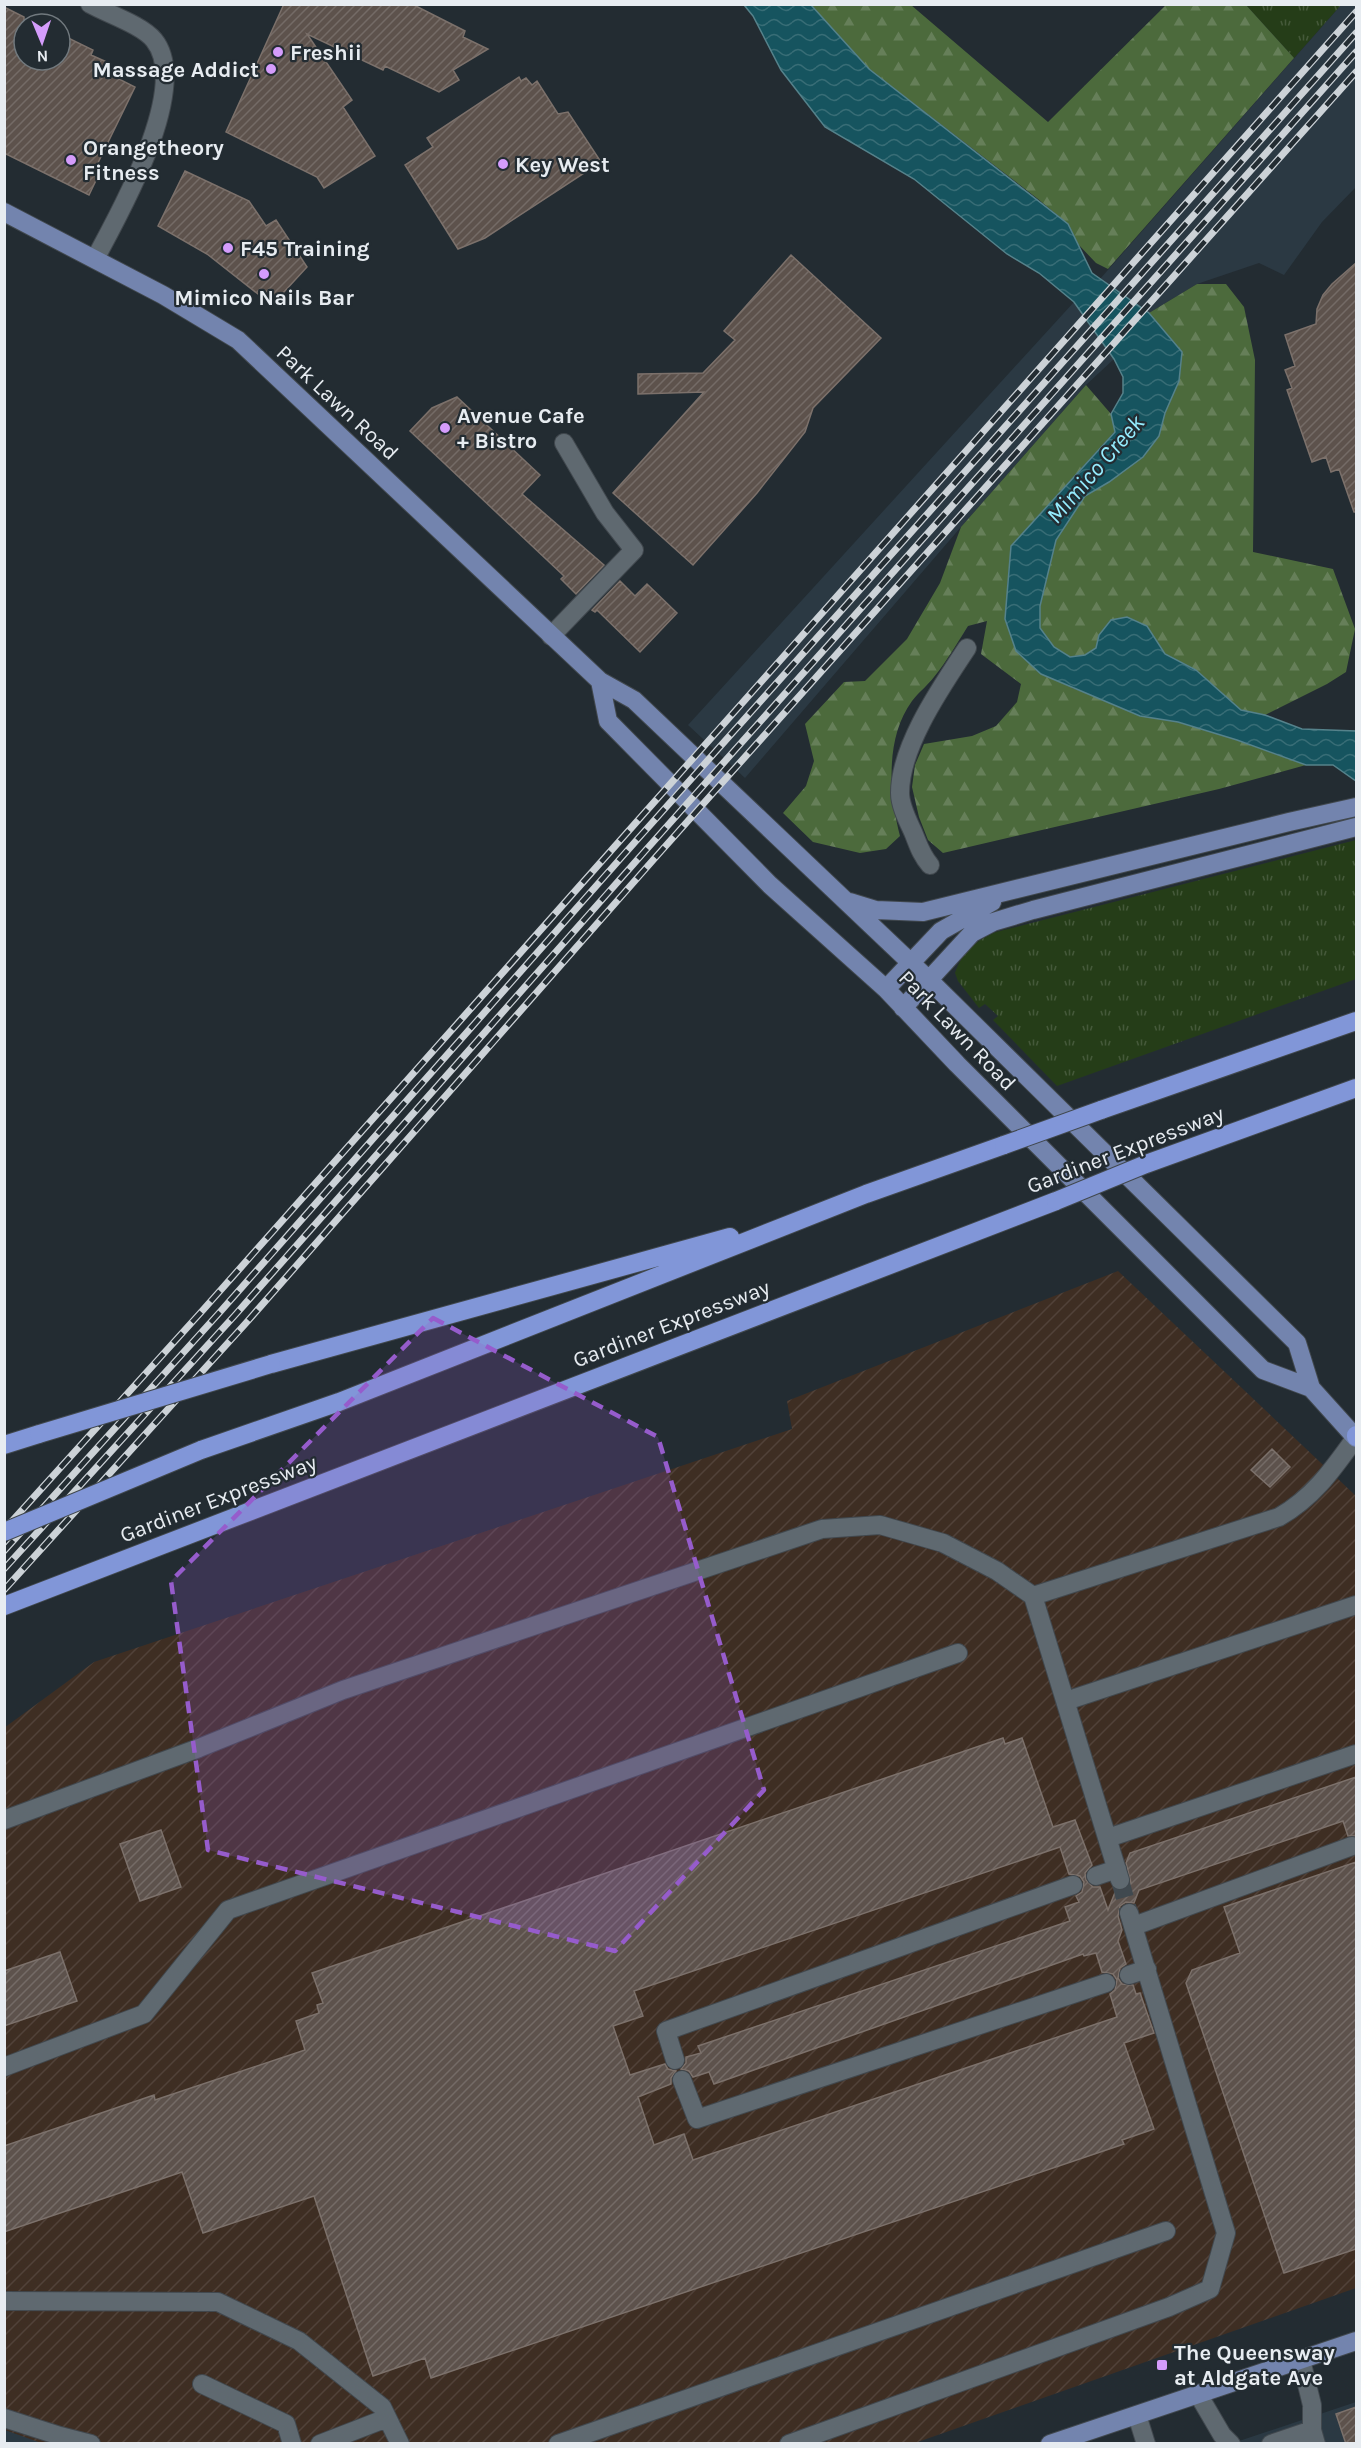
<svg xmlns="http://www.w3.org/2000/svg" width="1361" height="2448" viewBox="0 0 1361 2448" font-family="Karla,sans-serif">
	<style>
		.built { fill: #2b3943 }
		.industrial { fill: url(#industrial-furrows) }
		.grass { fill: url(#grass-tufts) }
		.forest { fill: url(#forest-firs) }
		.water { fill: url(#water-waves); stroke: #55828b; stroke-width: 1.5 }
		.building { fill: url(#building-hatch); stroke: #7c716b; stroke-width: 1.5; fill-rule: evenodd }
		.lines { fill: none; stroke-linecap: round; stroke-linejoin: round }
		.minor-tunnel { stroke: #40494f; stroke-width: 18; stroke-dasharray: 18 9; stroke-linecap: butt }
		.minor-casing { stroke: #41484e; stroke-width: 20 }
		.major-casing { stroke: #41484e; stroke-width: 20 }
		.highway-casing { stroke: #41484e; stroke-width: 20 }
		.minor { stroke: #5f6970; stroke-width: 18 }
		.major { stroke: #7384ae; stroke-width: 18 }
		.highway { stroke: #8196d8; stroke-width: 18 }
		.rail-casing { stroke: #ccd2d7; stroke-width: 7 }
		.rail { stroke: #232c32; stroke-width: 4.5; stroke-dasharray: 14; stroke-linecap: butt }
		.highway-bridge-casing { stroke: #41484e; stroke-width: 20; stroke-linecap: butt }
		.highway-bridge { stroke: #8196d8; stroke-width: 18 }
		.marked { fill: #965ccc; fill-opacity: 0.2; stroke: #965ccc; stroke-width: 4.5; stroke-dasharray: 12 8; stroke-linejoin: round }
		.poi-dot { fill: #d49cfb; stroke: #232c32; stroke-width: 2 }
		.labels { text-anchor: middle; stroke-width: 4.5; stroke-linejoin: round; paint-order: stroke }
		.poi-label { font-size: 22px; font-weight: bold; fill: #e7ecf1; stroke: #232c32; text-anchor: start }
		.street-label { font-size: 22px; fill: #e7ecf1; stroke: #232c32 }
		.water-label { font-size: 24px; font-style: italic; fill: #95ecfe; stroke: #232c32 }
	</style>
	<defs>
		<pattern id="industrial-furrows" width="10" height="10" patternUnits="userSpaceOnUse" patternTransform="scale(1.5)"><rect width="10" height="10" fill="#3e2e23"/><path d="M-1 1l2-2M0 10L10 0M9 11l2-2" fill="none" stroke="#514239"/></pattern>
		<pattern id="grass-tufts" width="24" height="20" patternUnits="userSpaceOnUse" patternTransform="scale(1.5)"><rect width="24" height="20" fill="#253d18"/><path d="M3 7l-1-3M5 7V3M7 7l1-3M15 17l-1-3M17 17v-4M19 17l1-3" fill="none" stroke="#45593a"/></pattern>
		<pattern id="forest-firs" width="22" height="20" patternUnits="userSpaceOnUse" patternTransform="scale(1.5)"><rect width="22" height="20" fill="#4c6a3c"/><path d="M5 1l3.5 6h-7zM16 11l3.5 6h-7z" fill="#667f59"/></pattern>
		<pattern id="water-waves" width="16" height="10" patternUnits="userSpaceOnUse" patternTransform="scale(1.5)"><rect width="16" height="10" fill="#16545f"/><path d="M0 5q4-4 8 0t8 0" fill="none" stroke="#386d76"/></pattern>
		<pattern id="building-hatch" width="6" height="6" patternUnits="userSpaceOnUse" patternTransform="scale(1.5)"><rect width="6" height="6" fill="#5d524c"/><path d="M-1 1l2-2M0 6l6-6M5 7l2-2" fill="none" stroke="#746b66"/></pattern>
	</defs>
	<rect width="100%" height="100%" fill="#232c32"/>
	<!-- built -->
	<path class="built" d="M1341,5H1356V187L1322,222L1284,275L1259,263L1197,284L1149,313L1100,279Z
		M1074,302L1114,359L1086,385L961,527L745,778L688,725Z
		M1356,2402V2443H1233Z
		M5,2430L44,2443H5Z"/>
	<!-- industrial -->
	<path class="industrial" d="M1118,1271L1356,1496V2288L915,2443L44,2444L5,2430L4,1728L94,1662L792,1429L787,1401Z"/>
	<!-- grass -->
	<path class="grass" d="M1246,5H1341L1294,58Z
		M1356,840V979L1057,1086L993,1020L998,1016L985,1004L979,1008L958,981L955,973C962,952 977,940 996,932Z"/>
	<!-- forest -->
	<path class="forest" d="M811,5H911L1048,122L1166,5H1246L1294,58L1108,269L1096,263L1077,243L1068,224L1038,199L869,69Z
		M1197,284H1226L1244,307L1255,360L1253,552L1333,569L1355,629L1346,672L1327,684L1265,715L1241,710L1196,670L1165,654L1147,627L1099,635L1096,648L1085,655L1070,657L1054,647L1040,628V606L1056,540L1085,496L1109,482L1159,436L1182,352L1149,313Z
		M1086,385L1111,414L1115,431L1011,546L1007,590L1072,688L1109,701L1140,716L1178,722L1237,740L1306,765L1219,789L943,853L928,840L919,817L912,787L915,765L924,744L972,736L996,726L1017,702L1021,684L981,654L987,621L968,626C957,643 947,661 934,677C928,685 919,692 912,701C885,738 889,793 900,836L886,849L860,853L813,842L783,813L806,786L814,761L805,724L844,682L865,681L907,639L940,583L961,527Z"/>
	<!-- water -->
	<path class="water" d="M744,5H811L869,69L1068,224L1092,273L1149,313L1182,352L1179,381L1165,413L1159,436L1143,457L1109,482L1085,496L1056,540L1040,606V628L1054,647L1070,657L1085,655L1096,648L1099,635L1111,620L1127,617L1147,626L1165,654L1196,670L1241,710L1265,715L1302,729L1356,731V781L1333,765H1306L1237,740L1178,722L1140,716L1041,674L1016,651L1005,619L1011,546L1115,432L1111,414L1123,393V377L1114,359L1074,302L1039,273L1007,254L914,179L825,127L781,70L753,16Z"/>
	<!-- building -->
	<path class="building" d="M284,4H412L465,31L463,37L488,49L453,70L459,80L439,92L385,66L383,70L307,34L352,100L343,107L375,156L324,188L317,177L226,132Z
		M4,7L24,17V60H60V34L93,50L91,55L111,64L107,73L135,87L94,171L99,174L89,195L4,153Z
		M519,77L521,81L526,78L532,85L537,81L558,114L568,112L601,162L485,238L458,249L405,165L433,147L427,138Z
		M185,171L249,201L266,226L276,220L307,267L272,305L207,254L158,226Z
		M791,255L881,338L813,408L805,432L757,493L693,565L613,493L704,392L638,394V374L703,373L735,340L724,331Z
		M1356,263V512H1354L1339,469L1331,472L1326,457L1312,462L1287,390L1292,388L1285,370L1295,366L1285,335L1316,324L1317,309L1323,295L1332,284Z
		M457,397L540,475L522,494L604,565L576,594L561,579L564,576L410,431L432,408Z
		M620,581L635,596L647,584L677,613L640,652L597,610L595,612L592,610Z
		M1272,1449L1290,1467L1270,1487L1251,1470Z
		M1003,1738L1005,1744L1022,1738L1053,1827L1075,1820L1092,1865L1085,1873L1086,1880L1093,1887H1100L1108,1910L1116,1890L1124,1891L1131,1883L1126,1863L1130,1853L1356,1777V1836H1348L1343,1821L1139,1890L1134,1903L1126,1902L1120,1906L1118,1916L1122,1930L1118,1941L1126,1964L1120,1968L1118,1978L1122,1984L1133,1985L1136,1994L1140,1993L1154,2033L1124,2043L1154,2129L1122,2140L1124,2144L431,2378L425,2358L373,2376L314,2196L203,2233L182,2172L4,2232V2146L154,2095L155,2100L305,2050L296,2021L319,2013L317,2005L323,2003L312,1973ZM1060,1847L1069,1874L1080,1876L1084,1882L1082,1892L1076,1896L1079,1902L1065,1907L1070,1921L698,2046L701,2053L686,2057V2063L681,2069L689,2071L693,2077L709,2072L714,2084L1083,1954L1084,1956L1096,1953L1102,1972L1113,1974L1117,1980L1115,1990L1110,1994L1117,2017L693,2160L684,2134L654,2145L638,2097L671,2084V2078L676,2071L668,2069L665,2064L630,2075L613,2026L643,2016L634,1991Z
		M161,1830L181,1887L140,1901L120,1844Z
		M1356,1862V2249L1284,2273L1186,1983L1192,1970L1240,1953L1224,1907Z
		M60,1952L77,2001L4,2026V1971Z
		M1356,2407V2444H1346L1336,2414Z"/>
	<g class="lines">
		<!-- minor-tunnel -->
		<path class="minor-tunnel" d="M1120,1880L1129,1913"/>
		<!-- minor casing -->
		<g class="minor-casing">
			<path id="minor" d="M90,4C108,14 142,25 154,40C192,87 119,214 95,259
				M551,636L634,550L605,513L564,443
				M930,865C921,855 918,844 913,832C908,821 900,806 900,793C900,746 942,686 967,648
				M1033,1596L1279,1517C1314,1497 1333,1469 1356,1437
				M1066,1701L1356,1605
				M4,1820L199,1748L343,1690L822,1529L880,1525L943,1543L997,1571L1033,1596L1120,1880
				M1108,1838L1356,1754
				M1096,1876L1117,1869
				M1134,1926L1352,1846
				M1129,1975L1147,1969
				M675,2060L666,2031L1073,1885
				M4,2067L144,2014L228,1910L958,1653
				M682,2080L697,2119L1106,1983
				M4,2301L218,2302L299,2341L382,2407L400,2444
				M1301,2360L1312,2405V2430L1316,2444
				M202,2384L286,2424L292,2444
				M1198,2394L1222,2435L1231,2444
				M1137,2415L1146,2444
				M4,2418L60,2436L91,2444
				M320,2444L387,2418
				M558,2444L1166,2231
				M789,2444L1169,2307L1210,2289L1226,2233L1129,1913
				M1271,2444L1312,2430"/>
		</g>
		<!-- major casing -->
		<g class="major-casing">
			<path id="major" d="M4,212L163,295L238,340L600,681L634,700L930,981L1297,1343L1311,1388L1356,1438
				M600,681L608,721L770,885L886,989L957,1064L1263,1370L1311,1388
				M850,902L876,910L923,912L1289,822L1356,807
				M886,989L941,931L992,902
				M903,1008L972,933L993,922L1033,910L1356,827
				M1050,2444L1356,2341"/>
		</g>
		<!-- highway casing -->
		<g class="highway-casing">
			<path id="highway" d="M1101,1110L1356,1021
				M1146,1164L1356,1088
				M271,1364L730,1237
				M1356,1437V1435
				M4,1445L39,1434
				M201,1450L339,1402L866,1194L1004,1145
				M4,1606L1056,1201"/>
		</g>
		<!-- minor -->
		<use href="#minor" class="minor"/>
		<!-- major -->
		<use href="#major" class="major"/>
		<!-- highway -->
		<use href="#highway" class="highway"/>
		<!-- rail casing -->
		<g class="rail-casing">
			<path id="rail" d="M4,1530L203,1310L1356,12
				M4,1551L220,1312L635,842L1356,33
				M4,1569L236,1314L645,851L1356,52
				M4,1590L246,1323L654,859L1356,72"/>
		</g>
		<!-- rail -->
		<use href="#rail" class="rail"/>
		<!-- highway-bridge casing -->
		<g class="highway-bridge-casing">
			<path id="highway-bridge" d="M1004,1145L1101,1110
				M1056,1201L1146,1164
				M39,1434L271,1364
				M4,1532L201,1450"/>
		</g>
		<!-- highway-bridge -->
		<use href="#highway-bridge" class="highway-bridge"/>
	</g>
	<!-- marked area -->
	<path class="marked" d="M433,1318L658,1437L764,1790L615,1951L208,1850L171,1581Z"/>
	<!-- markers -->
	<g class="poi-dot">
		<circle cx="278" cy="52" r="6"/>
		<circle cx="271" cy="69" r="6"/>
		<circle cx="71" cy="160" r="6"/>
		<circle cx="503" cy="164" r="6"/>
		<circle cx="228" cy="248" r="6"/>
		<circle cx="264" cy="274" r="6"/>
		<circle cx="445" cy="428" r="6"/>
		<rect x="1156" y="2359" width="12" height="12" rx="3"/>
	</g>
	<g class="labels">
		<!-- poi labels -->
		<g class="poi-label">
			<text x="290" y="60">Freshii</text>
			<text x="259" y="77" text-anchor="end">Massage Addict</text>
			<text x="83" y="155">Orangetheory<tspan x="83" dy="25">Fitness</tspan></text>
			<text x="515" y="172">Key West</text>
			<text x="240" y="256">F45 Training</text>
			<text x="264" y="305" text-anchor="middle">Mimico Nails Bar</text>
			<text x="457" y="423">Avenue Cafe<tspan x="457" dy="25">+ Bistro</tspan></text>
			<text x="1174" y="2360">The Queensway<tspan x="1174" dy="25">at Aldgate Ave</tspan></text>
		</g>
		<!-- street labels -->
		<g class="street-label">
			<text transform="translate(338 402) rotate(43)" y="8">Park Lawn Road</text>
			<text transform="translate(958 1030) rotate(46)" y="8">Park Lawn Road</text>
			<text transform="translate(1125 1149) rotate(-21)" y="8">Gardiner Expressway</text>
			<text transform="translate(671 1323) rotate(-21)" y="8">Gardiner Expressway</text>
			<text transform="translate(218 1498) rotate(-21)" y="8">Gardiner Expressway</text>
		</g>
		<!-- water labels -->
		<g class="water-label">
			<text transform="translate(1095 469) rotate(-49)" y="8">Mimico Creek</text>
		</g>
	</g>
	<!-- border -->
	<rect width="1361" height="2448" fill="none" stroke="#e7ecf1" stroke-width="12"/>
	<!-- north arrow -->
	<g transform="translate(42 42) rotate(178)"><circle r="28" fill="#232c32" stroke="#71797e" stroke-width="1.5"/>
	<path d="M0-4.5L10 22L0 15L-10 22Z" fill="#d49cfb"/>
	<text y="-9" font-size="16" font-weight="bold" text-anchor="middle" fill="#e7ecf1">N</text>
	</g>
</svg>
